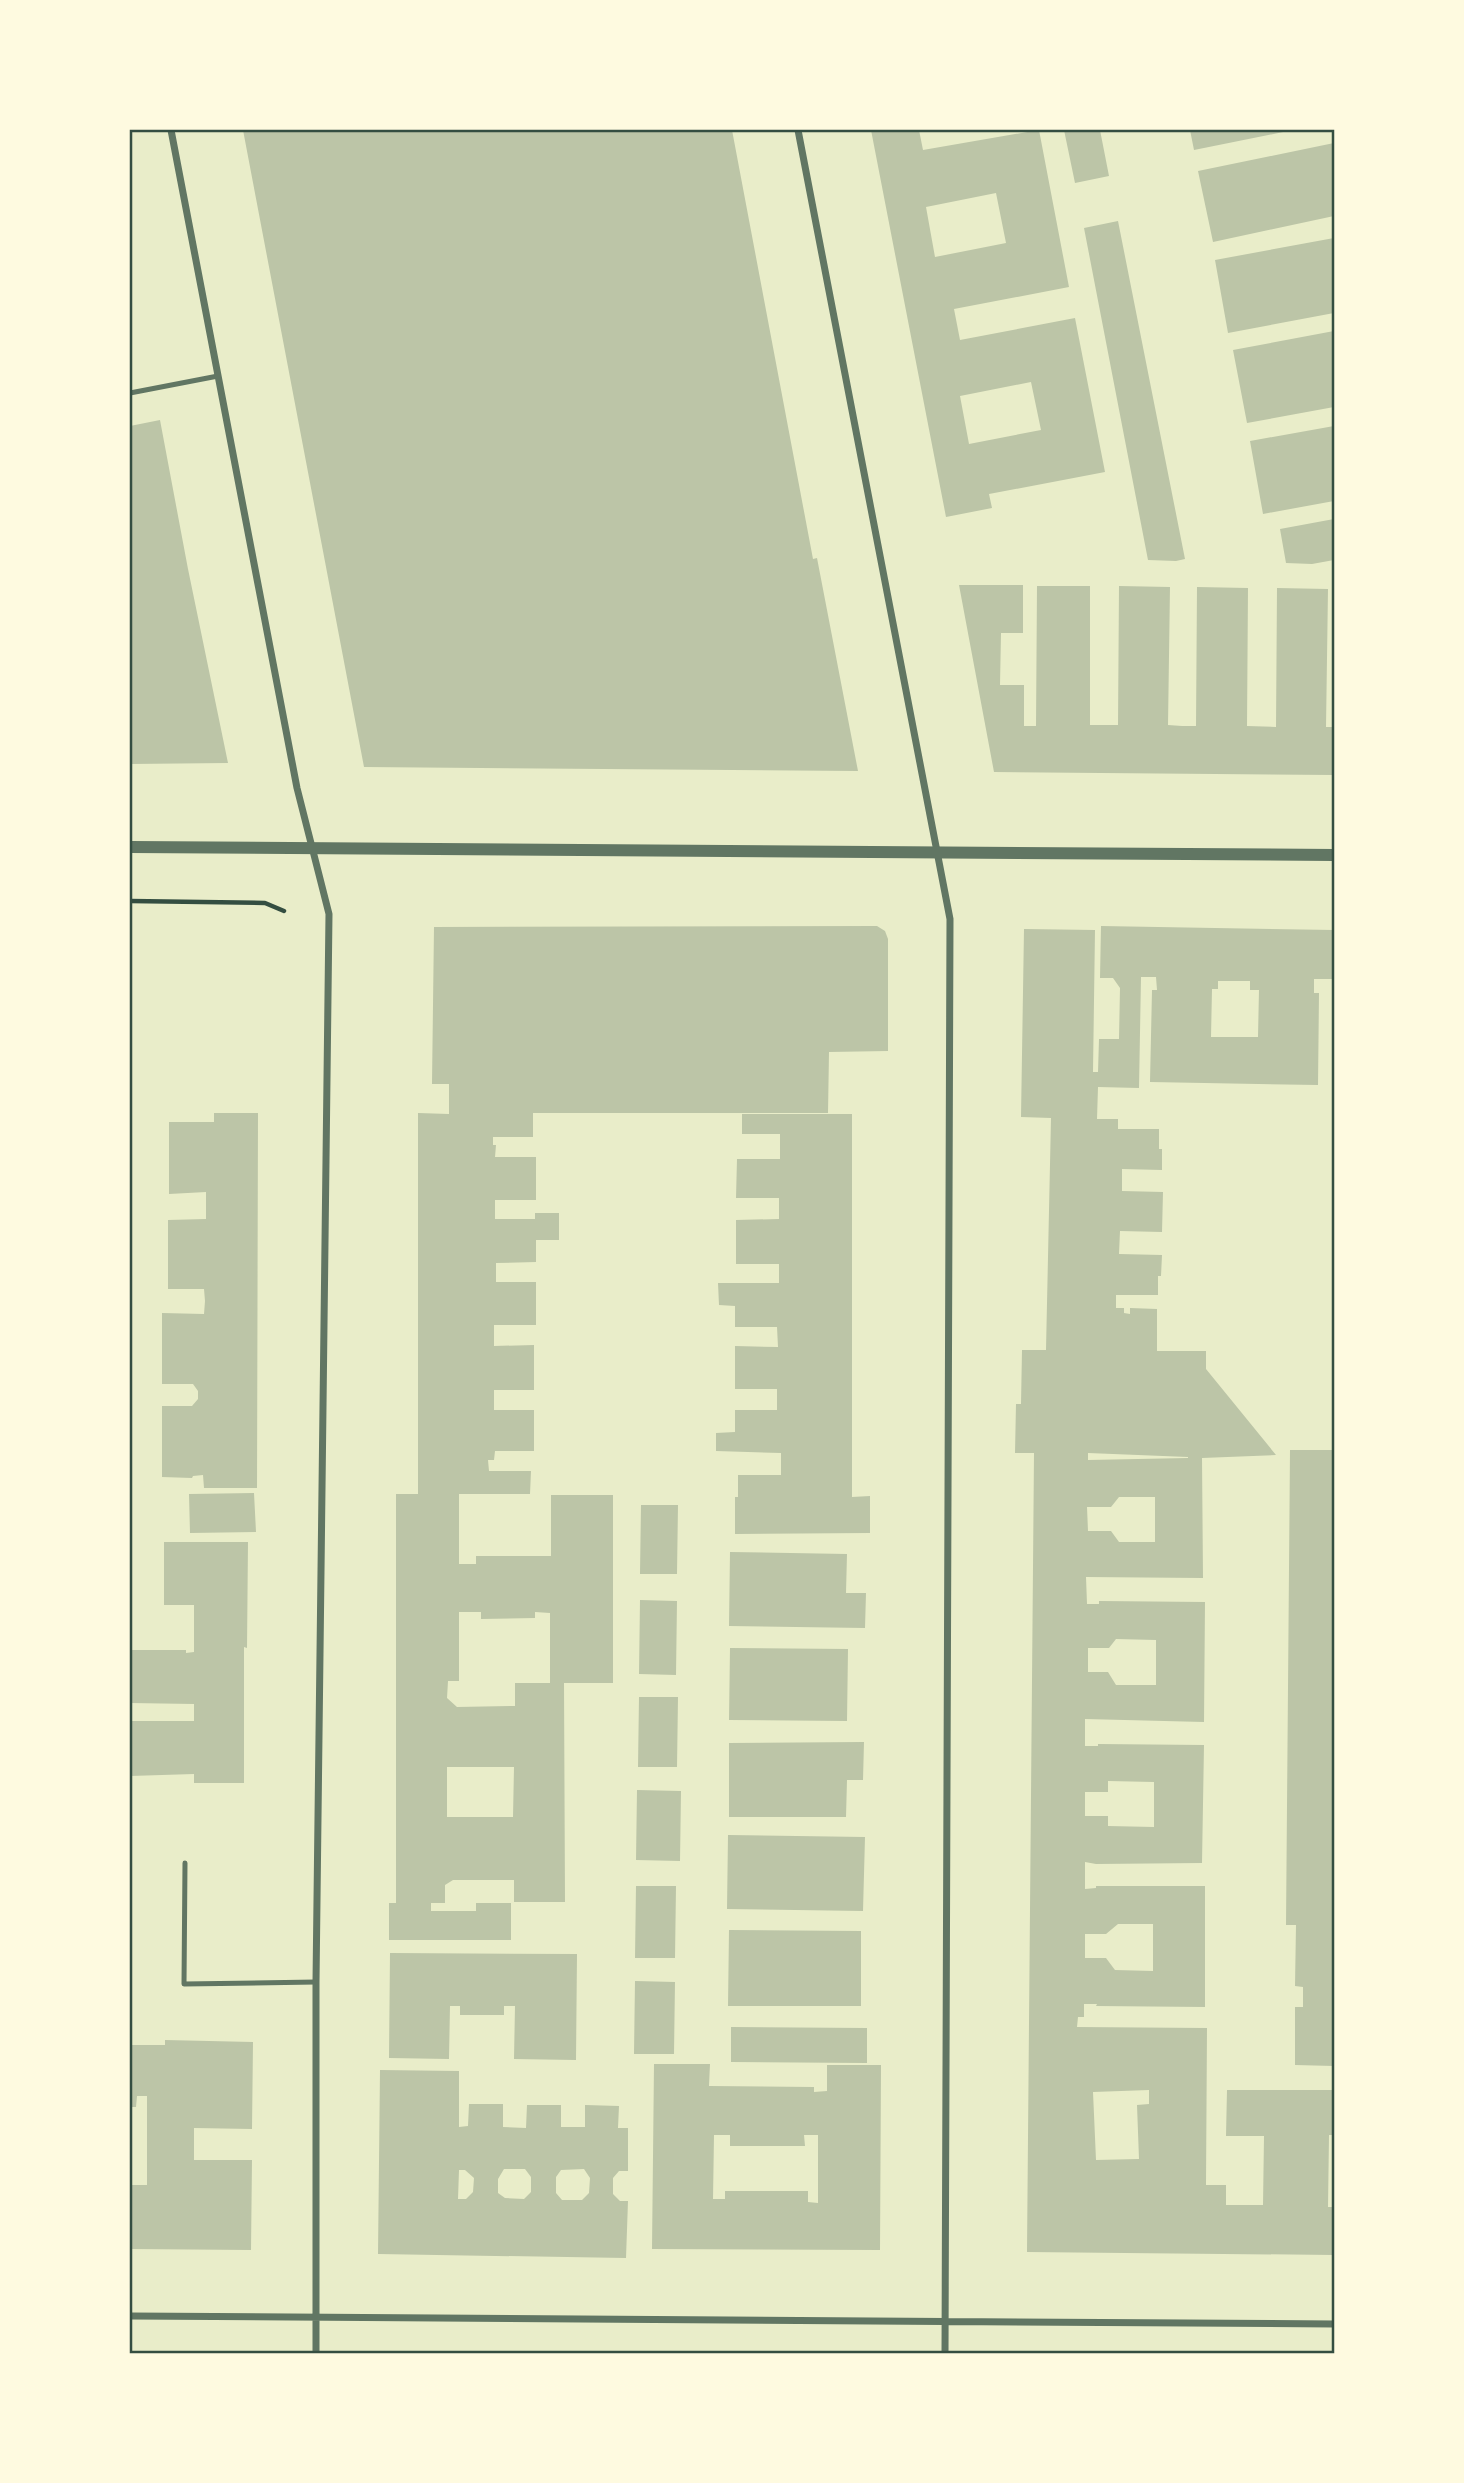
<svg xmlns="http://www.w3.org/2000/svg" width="1464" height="2483" viewBox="0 0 1464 2483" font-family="'Archivo Narrow',sans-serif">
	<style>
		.building { fill: #bcc5a7; fill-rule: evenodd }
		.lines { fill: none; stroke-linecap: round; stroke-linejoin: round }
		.path { stroke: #344e41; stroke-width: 4.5 }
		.service { stroke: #617663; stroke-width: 5 }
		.minor { stroke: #617663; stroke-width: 7 }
		.tertiary { stroke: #617663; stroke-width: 12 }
		.neatline { fill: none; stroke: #344e41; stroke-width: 2.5 }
	</style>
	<rect width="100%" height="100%" fill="#e9edc9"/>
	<!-- building -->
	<path class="building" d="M243,130H732L813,559L817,558L858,771L364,767Z
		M871,130H919L923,150L1039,130L1069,287L954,309L960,340L1075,318L1105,472L989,494L992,508L946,517ZM996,193L1006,243L935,257L926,207ZM1031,382L1041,430L969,444L960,396Z
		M1064,130H1100L1109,176L1075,183Z
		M1190,130H1288V131L1194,150Z
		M1334,143V216L1213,242L1198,171Z
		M1118,221L1185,559L1176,561L1148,560L1084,228Z
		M1334,238V313L1228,333L1215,260Z
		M1334,331V407L1247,423L1233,350Z
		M160,420L188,569L228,763L130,764V426Z
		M1334,426V501L1263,514L1250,441Z
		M1334,519V560L1312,564L1286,563L1280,529Z
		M959,585H1023V633H1001L1000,685H1024V726H1036L1037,586H1090V725H1118L1119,586L1170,587L1168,725L1182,726H1196L1197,587L1248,588L1247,726L1276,727L1277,588L1328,589L1326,727H1334V775L994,772Z
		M877,926L885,931L888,939V1051L829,1052L828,1113H533V1137H493V1145H496L495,1157H536V1200H495V1219H535V1213H559V1240H536V1262L496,1263V1282H536V1325H494V1346L534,1345V1390H494V1410H534V1451H495L494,1460H488L489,1471H531L530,1494H459V1564H476V1556H551V1495H613V1683H564L565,1902H514V1880H453L445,1885V1903H431V1911H476V1903H511V1940H389V1903H396V1494H418V1113L449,1114V1084H432L434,927ZM459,1612H481V1619L535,1618V1612L550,1613V1683H515V1706L457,1707L447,1698L448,1681H459ZM447,1767H514L513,1817H447Z
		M1101,926L1334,930V979H1314V993H1319L1318,1085L1150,1082L1152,990H1157L1156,977H1141L1139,1088L1098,1087L1097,1119H1118V1129H1159V1149H1162V1170L1122,1169V1191L1163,1192L1162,1232L1120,1231L1119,1254L1162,1255L1161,1276H1158V1295H1116V1308H1124V1313L1130,1314V1308L1157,1309V1351H1206V1369L1276,1455L1202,1458L1203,1578L1086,1577L1087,1604H1099V1601L1205,1602L1204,1722L1085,1719V1746H1098V1744L1204,1745L1202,1863L1096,1864L1085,1862V1889L1096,1888V1886H1205V2007L1096,2006L1097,2004H1084V2017H1078L1077,2027L1207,2028L1206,2185H1226V2205H1263L1264,2136H1226L1227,2090H1334V2135H1329L1328,2207H1334V2255L1027,2252L1034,1453H1015L1016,1404H1021L1022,1350H1046L1051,1118L1021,1117L1024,929L1095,930L1093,1072H1098L1099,1039H1119L1120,988L1113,978H1100ZM1218,981H1250V990H1259L1258,1037H1211L1212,989H1218ZM1088,1453L1188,1457V1458L1088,1460ZM1119,1497H1155V1542H1119L1111,1531H1088L1087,1507H1111ZM1116,1639L1156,1640V1685H1116L1108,1672H1088V1648H1109ZM1108,1781L1154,1782V1827L1108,1826V1816H1085V1792H1108ZM1118,1924H1153V1971L1115,1970L1106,1958H1085V1934H1106ZM1149,2090V2104L1137,2105L1139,2159L1096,2160L1093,2092Z
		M214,1113H258L257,1488H204L203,1475L193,1476L192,1478L162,1477V1406H192L198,1399V1391L193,1384H162V1313L204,1314L205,1301L204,1289H168V1220L206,1219V1192L169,1194V1122H214Z
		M742,1114H852V1497L870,1496V1533L735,1534V1497H738V1475H781V1453L716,1451V1433L735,1432V1410H777V1389H735V1346L778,1347L777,1327H735V1306L719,1305L718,1283H779V1264H736V1220L779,1219V1198H736L737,1159H780V1134H742Z
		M1290,1450H1334V2066L1295,2065V2007H1303V1987L1295,1986L1296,1925H1286Z
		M254,1493L256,1532L190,1533L189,1494Z
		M641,1505H678L677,1574H640Z
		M164,1542H248L247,1648L244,1647V1783H194V1774L130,1776V1721H194V1704L130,1703V1650H186V1653L194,1652V1605H164Z
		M730,1552L847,1554L846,1593H866L865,1628L729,1626Z
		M640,1600L677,1601L676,1675L639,1674Z
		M730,1648L848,1649L847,1721L729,1720Z
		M639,1697H678L677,1767H638Z
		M864,1742L863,1780H847L846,1817H729V1743Z
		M637,1790L681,1791L680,1861L636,1860Z
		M728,1835L865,1837L863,1911L727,1909Z
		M636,1886H676L675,1958H635Z
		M729,1930L861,1931V2006H728Z
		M390,1953L577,1954L576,2060L514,2059L515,2006H504V2015H460V2006H450L449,2059L389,2058Z
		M635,1981L675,1982L674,2054H634Z
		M731,2027L867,2028V2063L731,2062Z
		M165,2040L253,2042L252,2129L194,2128V2160H252L251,2250L130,2249V2185H147V2096H137L136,2107H130V2045H165Z
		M654,2064H710L709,2086L814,2087V2092L827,2091V2065H881L880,2250L652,2249ZM714,2135H730V2146H805L804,2135H818V2203L808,2202V2191H725V2199H713Z
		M380,2070L459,2071V2127L468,2126L469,2104H503V2127L526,2128L527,2105H561V2127H585V2105L619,2106L618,2128H628V2171H619L613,2178V2194L620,2201H628L626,2258L378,2254ZM504,2169H525L531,2177V2192L524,2199L505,2198L498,2193V2179ZM584,2169L590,2178L589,2193L582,2200H562L556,2193V2177L561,2170ZM459,2170H465L474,2178L473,2192L466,2199H458Z"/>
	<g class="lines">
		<!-- path -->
		<path class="path" d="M130,901L265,903L284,911"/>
		<!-- service -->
		<path class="service" d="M130,393L218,376
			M185,1863L184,1984L316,1982"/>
		<!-- minor -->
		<path class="minor" d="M171,130L297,788L329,914L316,1982V2354
			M798,130L950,919L945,2354
			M130,2316L1334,2324"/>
		<!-- tertiary -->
		<path class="tertiary" d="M130,847L1334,855"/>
	</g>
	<!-- border -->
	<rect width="1464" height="2483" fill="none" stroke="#fefae0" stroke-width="262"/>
	<rect x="131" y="131" width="1202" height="2221" class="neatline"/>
</svg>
